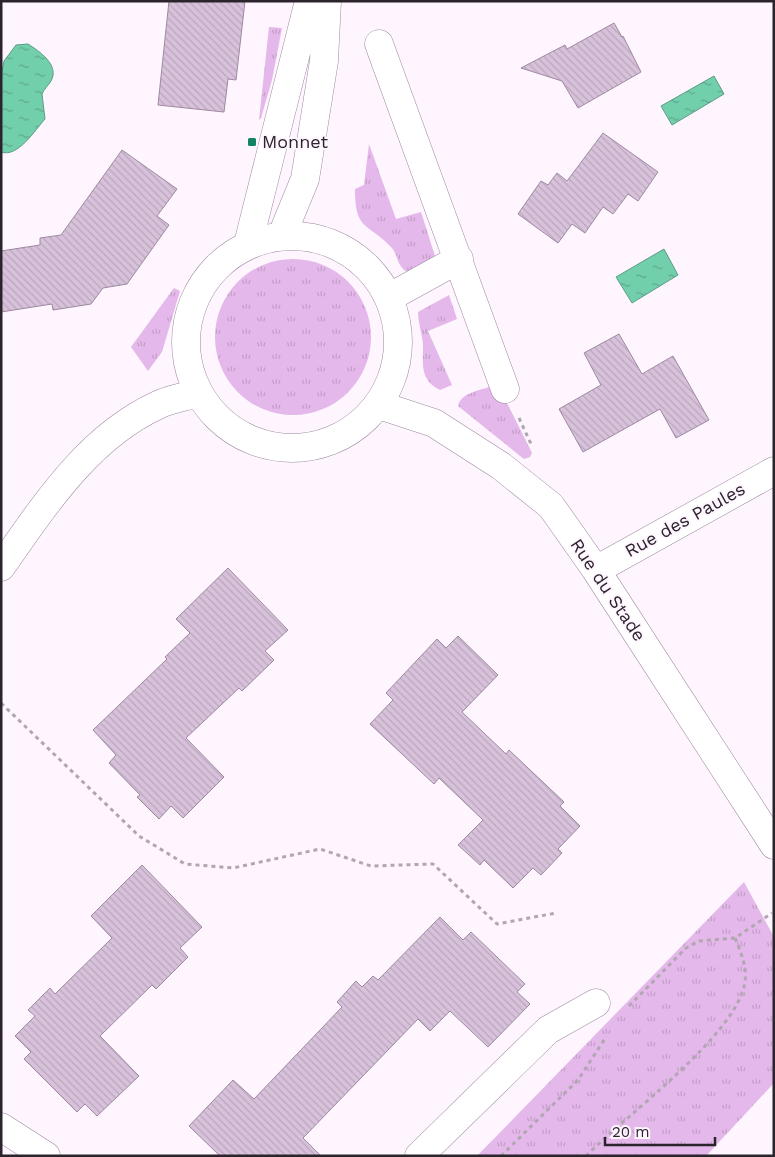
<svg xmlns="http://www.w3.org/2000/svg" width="775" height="1157" viewBox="0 0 775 1157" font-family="'Work Sans',sans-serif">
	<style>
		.grass { fill: url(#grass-tufts) }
		.water { fill: url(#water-ripples); stroke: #5d9c85 }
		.building { fill: url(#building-back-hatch); stroke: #9e89a1 }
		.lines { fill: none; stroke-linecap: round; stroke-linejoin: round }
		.minor-casing { stroke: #9d89a0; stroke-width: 29 }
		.path { stroke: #b0a7b1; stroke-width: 3; stroke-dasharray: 4 4; stroke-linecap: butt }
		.minor { stroke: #fff; stroke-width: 28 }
		.poi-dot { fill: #128463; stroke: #fef5ff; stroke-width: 2 }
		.labels { text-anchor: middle; stroke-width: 4; stroke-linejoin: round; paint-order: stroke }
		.poi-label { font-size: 18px; fill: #2c242d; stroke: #fef5ff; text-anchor: start }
		.street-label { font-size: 18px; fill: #2c242d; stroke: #fef5ff }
	</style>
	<defs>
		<pattern id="grass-tufts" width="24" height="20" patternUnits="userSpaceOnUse" patternTransform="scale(1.25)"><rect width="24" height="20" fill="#e4b8ea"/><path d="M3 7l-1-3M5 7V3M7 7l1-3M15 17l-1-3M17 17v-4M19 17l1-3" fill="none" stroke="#c49ec9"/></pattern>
		<pattern id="water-ripples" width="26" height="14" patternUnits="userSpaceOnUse" patternTransform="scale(1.25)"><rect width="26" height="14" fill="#72cfab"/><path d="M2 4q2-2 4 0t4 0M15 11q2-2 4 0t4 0" fill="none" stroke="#5ea88c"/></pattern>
		<pattern id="building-back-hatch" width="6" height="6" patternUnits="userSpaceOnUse" patternTransform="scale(1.25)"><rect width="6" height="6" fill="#d8c2db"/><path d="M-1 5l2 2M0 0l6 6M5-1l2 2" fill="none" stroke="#baa7bc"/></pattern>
	</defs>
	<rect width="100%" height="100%" fill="#fef5ff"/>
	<!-- grass -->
	<path class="grass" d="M269,27L282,28L272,80L261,118L259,120Z
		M369,144L396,219L421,212L436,259L407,272C395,264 399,254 390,246C366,222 355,230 355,189L364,185Z
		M215 337a78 78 0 1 1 156 0a78 78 0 1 1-156 0Z
		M174,288L180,291L162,352L148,371L131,347Z
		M449,295L457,319L428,331L452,385L440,390C420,380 423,365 423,347C423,335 418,324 418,312Z
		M489,387L500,389L532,453L530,457L524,459L458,406C461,393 478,391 489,387Z
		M744,882L774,937V1083L706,1156H477Z"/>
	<!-- water -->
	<path class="water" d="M28,44C39,51 60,65 51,81C48,86 44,89 42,94L45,119C35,130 18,158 1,152V77L4,61L16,45Z
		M714,76L724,94L672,125L661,106Z
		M664,249L678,275L632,303L616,277Z"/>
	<!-- building -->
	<path class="building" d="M169,1H245L236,80L228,79L224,112L158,105Z
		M614,23L622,37L623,36L641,72L578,108L562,81L521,68L565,45L567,49Z
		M603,133L658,172L638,201L628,194L613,214L603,207L585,233L572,224L558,243L518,214L541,181L548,185L557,173L567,181Z
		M122,150L177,189L157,216L169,225L127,284L103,288L91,304L53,310L52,304L1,312V251L40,245V238L61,235Z
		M619,334L642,374L673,356L709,420L676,438L660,409L583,452L559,409L601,385L584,353Z
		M228,568L288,630L265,651L274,660L242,691L239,688L186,738L224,777L183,818L171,806L159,819L137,797L140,795L109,763L116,755L93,730L167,659L165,657L190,633L176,619Z
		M458,636L498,675L462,712L506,754L509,750L564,802L560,806L580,826L558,849L562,853L541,875L533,868L513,888L484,860L480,865L458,845L483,820L439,778L434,784L370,724L393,700L386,693L437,639L446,648Z
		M142,865L202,927L180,948L188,957L156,989L152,985L100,1036L139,1076L97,1116L85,1104L77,1112L24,1059L31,1052L15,1036L35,1016L28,1010L50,988L55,994L112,938L91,916Z
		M440,917L463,940L471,932L525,984L517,992L530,1004L488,1047L450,1011L430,1031L418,1019L303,1138L321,1156H220L189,1126L233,1080L254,1099L342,1007L337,1002L356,981L362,987L373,976L378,980Z"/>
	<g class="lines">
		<!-- minor casing -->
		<g class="minor-casing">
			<path id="minor" d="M379,44L505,389
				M282,235L305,179L324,61L327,1
				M186 342a106 106 0 1 1 212 0a106 106 0 1 1-212 0Z
				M248,244L309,1
				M390,297L459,259
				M379,405L434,423L501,466L551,506L596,570L774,845
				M1,567C44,506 88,437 158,405C170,399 185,397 198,393
				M596,570L774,471
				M1,1127L46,1156
				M419,1156L548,1030L596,1003"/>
		</g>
		<!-- path -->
		<path class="path" d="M519,418L532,446
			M1,703L139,836L185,864L233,868L320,849L371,866L433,864L497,924L556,913
			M629,1006L686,948L699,941L735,938L772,913
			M501,1156L578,1080L606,1037
			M586,1156C625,1116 737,1035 745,982C747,966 741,953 735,938"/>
		<!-- minor -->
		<use href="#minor" class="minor"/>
	</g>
	<!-- markers -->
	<rect class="poi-dot" x="247" y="137" width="10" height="10" rx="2.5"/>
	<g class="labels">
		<!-- poi labels -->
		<g class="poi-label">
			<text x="262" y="148">Monnet</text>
		</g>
		<!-- street labels -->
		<g class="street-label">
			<text transform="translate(685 520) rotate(-29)" y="6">Rue des Paules</text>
			<text transform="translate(608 590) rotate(56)" y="6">Rue du Stade</text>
		</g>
	</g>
	<!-- border -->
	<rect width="775" height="1157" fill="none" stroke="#2c242d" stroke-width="5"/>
	<!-- scale -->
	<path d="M605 1137v8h110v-8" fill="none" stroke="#2c242d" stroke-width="2.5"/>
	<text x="612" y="1137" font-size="15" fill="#2c242d" stroke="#fef5ff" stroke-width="4" paint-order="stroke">20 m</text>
</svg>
